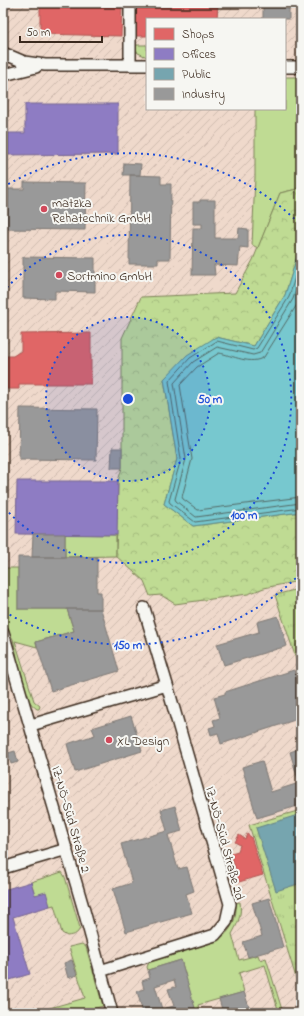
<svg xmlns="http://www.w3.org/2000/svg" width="304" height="1016" viewBox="0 0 304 1016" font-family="'Indie Flower',sans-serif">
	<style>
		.industrial { fill: url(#industrial-furrows); fill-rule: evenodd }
		.grass { fill: #bfdb93; stroke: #7d8258 }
		.forest { fill: url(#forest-crowns); stroke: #7d8258 }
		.park { fill: url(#park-tufts); stroke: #7d8258 }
		.water { fill: #77c8cf; stroke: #5f8988 }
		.shops { fill: #e06666; stroke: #ae5450 }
		.offices { fill: #8e7cc3; stroke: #756392 }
		.public { fill: #76a5af; stroke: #648084 }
		.industry { fill: #999; stroke: #7d7874; fill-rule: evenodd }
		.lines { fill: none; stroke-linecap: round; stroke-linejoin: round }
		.shore { stroke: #536965; stroke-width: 1 }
		.minor-casing { stroke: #3b2a1e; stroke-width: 14 }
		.minor { stroke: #f6f6f2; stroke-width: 11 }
		.ring { fill: none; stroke: #1d4ed8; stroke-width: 2; stroke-dasharray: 2 4 }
		.poi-dot { fill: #d1495b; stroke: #f6f6f2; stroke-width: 1.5 }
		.labels { text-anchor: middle; stroke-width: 4; stroke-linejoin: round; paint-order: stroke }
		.poi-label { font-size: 13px; fill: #3b2a1e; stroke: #f6f6f2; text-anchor: start }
		.street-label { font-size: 13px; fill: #3b2a1e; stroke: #f6f6f2 }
		.centre { fill: #1d4ed8; stroke: #f6f6f2; stroke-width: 2 }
		.ring-label { font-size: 12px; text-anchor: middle; font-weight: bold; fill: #1d4ed8; stroke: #f6f6f2; stroke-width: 4; stroke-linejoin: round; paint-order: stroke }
	</style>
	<defs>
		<pattern id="industrial-furrows" width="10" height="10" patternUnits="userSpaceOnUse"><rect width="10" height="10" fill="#efd9cb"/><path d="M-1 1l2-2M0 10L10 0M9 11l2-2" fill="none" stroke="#cebaae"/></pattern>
		<pattern id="forest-crowns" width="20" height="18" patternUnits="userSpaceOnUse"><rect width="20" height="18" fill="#bfdb93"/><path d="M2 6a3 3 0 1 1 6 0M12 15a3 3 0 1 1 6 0" fill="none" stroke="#a5bc7e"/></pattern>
		<pattern id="park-tufts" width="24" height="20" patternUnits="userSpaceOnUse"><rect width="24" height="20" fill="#bfdb93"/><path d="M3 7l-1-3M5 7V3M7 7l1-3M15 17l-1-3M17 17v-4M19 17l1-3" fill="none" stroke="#a5bc7e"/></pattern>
	</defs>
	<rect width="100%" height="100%" fill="#f3e9e0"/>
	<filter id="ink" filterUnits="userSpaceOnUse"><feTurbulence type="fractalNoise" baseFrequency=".025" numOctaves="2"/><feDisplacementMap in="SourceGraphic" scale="8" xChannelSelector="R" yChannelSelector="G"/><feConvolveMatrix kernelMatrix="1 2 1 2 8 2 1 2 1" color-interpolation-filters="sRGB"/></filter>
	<g filter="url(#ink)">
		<!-- industrial -->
		<path class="industrial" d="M3,3H301V1013H3ZM147,19H285V109H147Z"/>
		<!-- grass -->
		<path class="grass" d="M134,45H147V57L138,53Z
			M285,77H301V188L280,193L258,248L252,245L255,177V109H285Z
			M65,534L116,535V556L65,557Z
			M3,559H4V568H18V609H67L74,631L36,642L37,647L15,641L34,701L40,706L39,709H37C23,700 20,673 15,658L17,657L13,639L7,630L3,615Z
			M62,872L65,877L80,928C78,934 74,935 67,936L62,933L54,905L50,906L35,895L31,882Z
			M240,902C242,915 238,923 232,934L239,960L258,955L260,960L266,958L283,1013H279L265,965L239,973L244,992L198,1005L200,1013H196L181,960L148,970L147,967L149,962L214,942C230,934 237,921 236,903Z
			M82,944L86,947L103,1006L78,1013H32L85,998L69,947Z"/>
		<!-- forest -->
		<path class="forest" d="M301,188V244L285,295L254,346L216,337L164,379L177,459L164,504L193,526L301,512V596L294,582L264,588L248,594L175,604L161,595L150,596L144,581L116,556L118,481L122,468V338L141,297L235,293L253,260L280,193Z"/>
		<!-- park -->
		<path class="park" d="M298,589L301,596V674L275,595Z
			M301,810V994L249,825Z"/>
		<!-- water -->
		<path class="water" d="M301,244V512L193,526L164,504L177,459L164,379L187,355L216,337L254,346L285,295Z"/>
		<!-- shops -->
		<path class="shops" d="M40,3H122L121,36L40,34Z
			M135,3H218L217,19H147V36H135Z
			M91,333V384H19V389H3V356H13L21,351V334Z
			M247,834L251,837L263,875L239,882L231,853L238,851L240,845L235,842L239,835L245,839Z"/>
		<!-- offices -->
		<path class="offices" d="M25,104H118V154L3,155V133H25Z
			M17,481H118L117,535L16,534Z
			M31,882L35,895L46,892L50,906L13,917L30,974L3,982V890Z"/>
		<!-- public -->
		<path class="public" d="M301,814V883L276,891L256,828Z"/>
		<!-- industry -->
		<path class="industry" d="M263,3H289V19H263Z
			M124,163L141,164L140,175H123Z
			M130,175L161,176V184H171L170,259H158V264H129Z
			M24,182L86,183L85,230L3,229V189H24Z
			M200,200H215V238H238L239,228L248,229V248L240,247L238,266L214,265L215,275H192L193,228H202V224H193V202H200Z
			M23,257L95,258V292L55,291V299L23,298Z
			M20,408L97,409L96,460L19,459Z
			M112,448H122V468H111Z
			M33,534H65V557H32Z
			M18,557H97V592H101V609H18Z
			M67,609H101L119,671L51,691L36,642L74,631Z
			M278,616L287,646L224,665L217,644L259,632L257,622Z
			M294,670L301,693V718L221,744L218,733L211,735L209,728L215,726L213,720L220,718L214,697L225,694V692Z
			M131,716L142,751L75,772L67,744L95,735L92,728Z
			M301,748V805L257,818L242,767L262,761L271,792L299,783L290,752Z
			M15,751L18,762L11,764L8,753Z
			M175,806L182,831L168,835L178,869L187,867L194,891L186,894L192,913L126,932L113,889L132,883L121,844L167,831L161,810Z
			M269,898L283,947L248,957L243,942L262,936L252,903Z
			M72,960L77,975L68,978L64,963Z
			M181,960L195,1008L178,1013H143L137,991L144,989L142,981L150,978L148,970ZM174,980L176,987L168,989L174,1006L162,1009L155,986Z
			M244,992L251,1013H223L219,999Z"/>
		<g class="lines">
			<!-- shore -->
			<path class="shore" d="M301,257L289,297L257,348L253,350L217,341L190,358L169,381L181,459L169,501L170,503L195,522L301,508
				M301,274L293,299L260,353L253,355L217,347L193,362L174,383L186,459L175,499L176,501L196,517L301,503
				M301,294L298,303L264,357C251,366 232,355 219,353L197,367L180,385L192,459L182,497L183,499L198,510L301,497"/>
			<!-- minor casing -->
			<g class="minor-casing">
				<path id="minor" d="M3,53L24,62L45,65H147
					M130,65V3
					M285,67H301
					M4,75L36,67
					M144,608L167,685
					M3,633L83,907L112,1013
					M31,725L167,685L230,904L226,922L215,935L100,971
					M3,868L67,849"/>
			</g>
			<!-- minor -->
			<use href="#minor" class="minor"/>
		</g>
	</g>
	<!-- distance rings -->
	<circle cx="128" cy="399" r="82" fill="#1d4ed8" fill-opacity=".12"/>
	<g class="ring">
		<circle cx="128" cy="399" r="82"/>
		<path d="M3 292A164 164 0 1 1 3 506"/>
		<path d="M300 574A246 246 0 0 1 3 611M3 187A246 246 0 0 1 300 224"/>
	</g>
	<!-- markers -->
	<g class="poi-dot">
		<circle cx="44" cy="209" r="4"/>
		<circle cx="59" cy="275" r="4"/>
		<circle cx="109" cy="740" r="4"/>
	</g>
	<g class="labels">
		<!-- poi labels -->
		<g class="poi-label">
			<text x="52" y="207">matzka<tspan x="52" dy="15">Rehatechnik GmbH</tspan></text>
			<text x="67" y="280">Sortmino GmbH</text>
			<text x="117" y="745">XL Design</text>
		</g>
		<!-- street labels -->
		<g class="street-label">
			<text transform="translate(72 819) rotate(74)" y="5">IZ-NÖ-Süd Straße 2</text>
			<text transform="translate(226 843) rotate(75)" y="5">IZ-NÖ-Süd Straße 2d</text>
		</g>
	</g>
	<circle cx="128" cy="399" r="6" class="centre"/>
	<g class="ring-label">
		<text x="210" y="403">50 m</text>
		<text x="244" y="519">100 m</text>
		<text x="128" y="649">150 m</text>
	</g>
	<!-- margin -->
	<rect width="304" height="1016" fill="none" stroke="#f6f6f2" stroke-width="16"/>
	<rect x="8" y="8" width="288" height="1000" fill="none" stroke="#3b2a1e" stroke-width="1.5" filter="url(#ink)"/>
	<!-- legend -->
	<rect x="146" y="18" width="140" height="92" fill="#f6f6f2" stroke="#aba49d"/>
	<rect x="154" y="28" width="20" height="12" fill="#e06666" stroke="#aba49d"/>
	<text x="182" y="38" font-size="12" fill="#3b2a1e">Shops</text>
	<rect x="154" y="48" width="20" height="12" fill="#8e7cc3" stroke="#aba49d"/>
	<text x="182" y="58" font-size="12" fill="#3b2a1e">Offices</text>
	<rect x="154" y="68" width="20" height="12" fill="#76a5af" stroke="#aba49d"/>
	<text x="182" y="78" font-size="12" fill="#3b2a1e">Public</text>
	<rect x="154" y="88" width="20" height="12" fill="#999999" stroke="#aba49d"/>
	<text x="182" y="98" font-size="12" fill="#3b2a1e">Industry</text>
	<!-- scale -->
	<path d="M20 36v6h82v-6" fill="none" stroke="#3b2a1e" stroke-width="2"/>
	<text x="26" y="36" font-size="12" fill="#3b2a1e" stroke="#f6f6f2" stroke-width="3" paint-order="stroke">50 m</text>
</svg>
